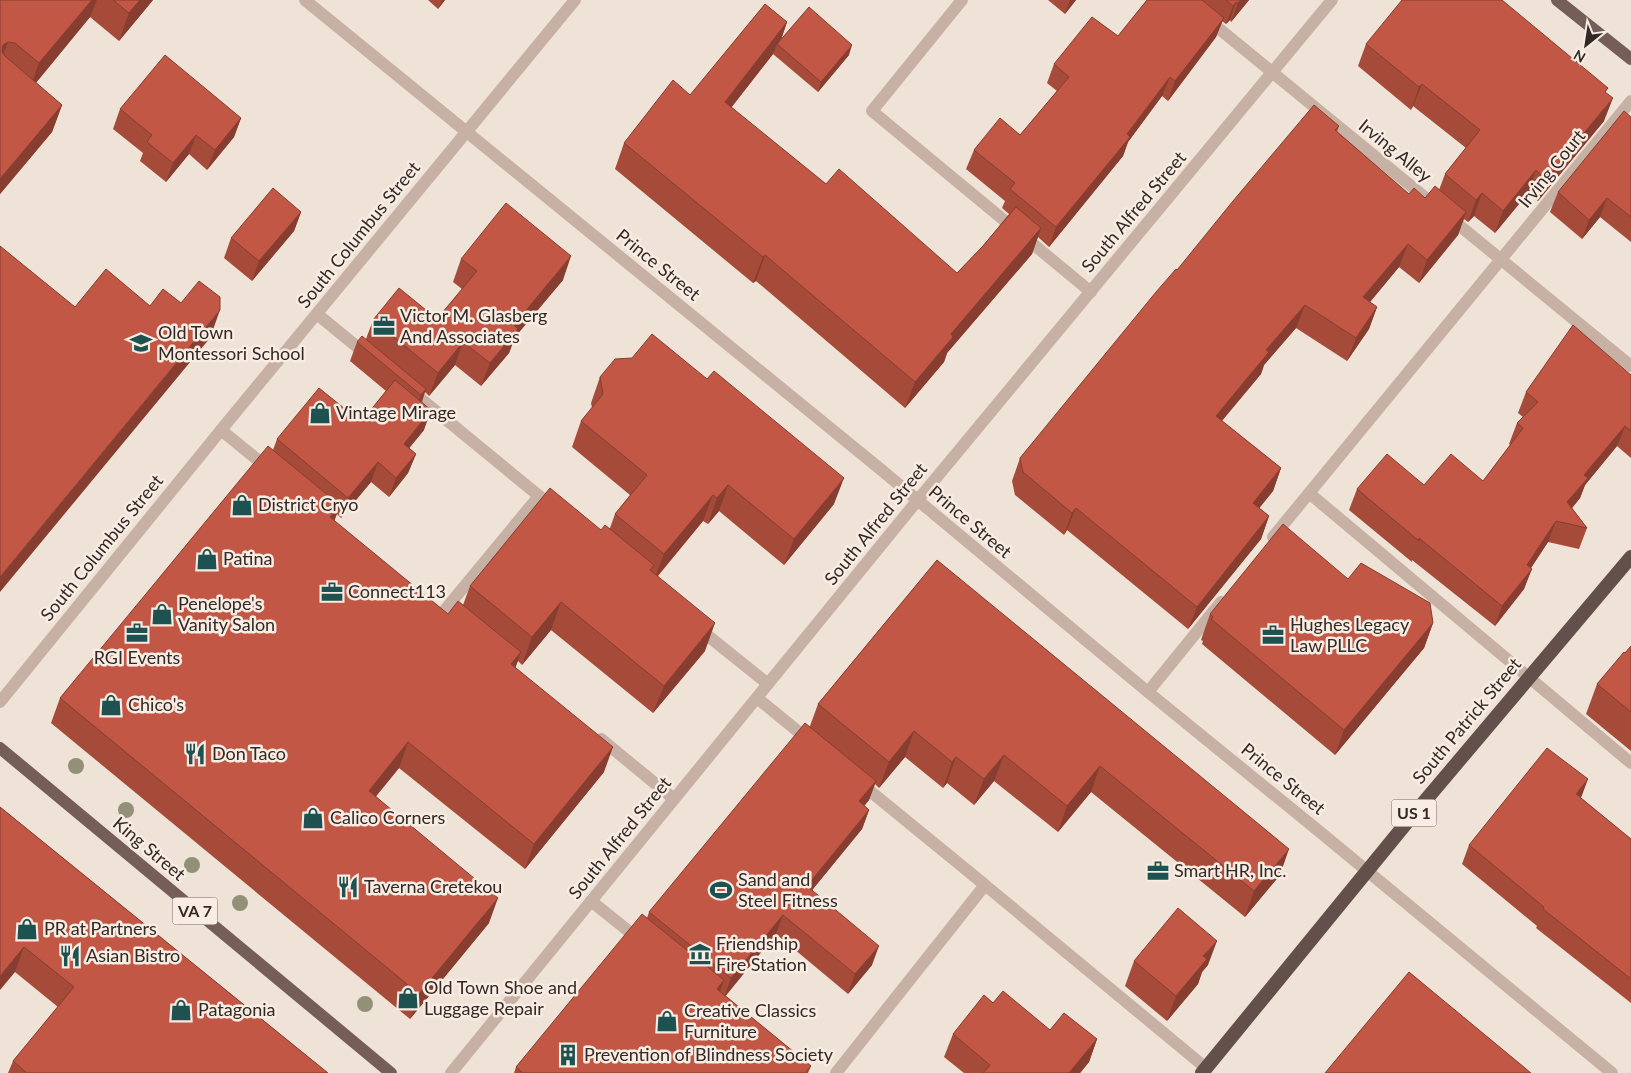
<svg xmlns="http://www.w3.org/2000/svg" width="1631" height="1073" viewBox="0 0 1631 1073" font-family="Lato,sans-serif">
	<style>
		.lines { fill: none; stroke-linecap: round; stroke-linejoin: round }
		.service { stroke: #c7b1a4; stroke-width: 12 }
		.minor { stroke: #c7b1a4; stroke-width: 12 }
		.tertiary { stroke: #c7b1a4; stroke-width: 12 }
		.primary { stroke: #745e57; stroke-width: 12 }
		.trunk { stroke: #64504a; stroke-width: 14 }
		.tree { fill: #929178 }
		.wall { fill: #a64b3a }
		.shaded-wall { fill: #873d30 }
		.building { fill: #c15744; stroke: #873d30 }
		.labels { text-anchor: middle; stroke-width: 5; stroke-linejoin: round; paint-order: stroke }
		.shield { fill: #f8ece3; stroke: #6d635e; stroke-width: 1 }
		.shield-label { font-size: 16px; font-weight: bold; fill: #322825 }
		.street-label { font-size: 18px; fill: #322825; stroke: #f8ece3 }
		.poi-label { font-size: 18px; fill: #322825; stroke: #f8ece3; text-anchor: start }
	</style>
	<rect width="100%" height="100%" fill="#efe2d7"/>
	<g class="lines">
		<!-- service -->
		<path class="service" d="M962,0L872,111L1091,292
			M1184,0L1631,366
			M317,314L367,355
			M410,390L555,509
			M221,430L269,469
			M1309,493L1631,763
			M1273,537L1631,101
			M444,611L539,496
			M697,627L768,684
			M1148,692L1221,602
			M757,698L811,742
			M601,739L674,799
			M985,885L1206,1068
			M591,901L641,941
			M836,1073L985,885L859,782"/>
		<!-- minor -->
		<path class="minor" d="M0,702L221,430L575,0
			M451,1073L917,501L1332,0"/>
		<!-- tertiary -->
		<path class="tertiary" d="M305,0L879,468L1148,692L1320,832L1612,1073"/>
		<!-- primary -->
		<path class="primary" d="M1557,0L1631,59
			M0,748L391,1073"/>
		<!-- trunk -->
		<path class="trunk" d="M1202,1073L1408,821L1631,557"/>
	</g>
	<!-- trees -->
	<g class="tree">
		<circle cx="76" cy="766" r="8"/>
		<circle cx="126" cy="810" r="8"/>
		<circle cx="192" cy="865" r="8"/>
		<circle cx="240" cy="903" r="8"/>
		<circle cx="365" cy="1004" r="8"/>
	</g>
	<!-- wall -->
	<path class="wall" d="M0,0H153L119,41L90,17L36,83L62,105L52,132L0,194Z
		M428,0H445L438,9Z
		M1048,0H1076L1065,14Z
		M1147,0H1249L1231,22L1230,20L1226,24L1222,21L1216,37L1168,101L1162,96L1128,142L1123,156L1049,247L1038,237L1032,254L947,353L944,362L905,408L756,281L753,283L615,169L624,143L690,95L787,22L781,39L849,55L818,92L773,54L731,108L826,184L957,273L982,247L1009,214L1002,208L1005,201L966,169L974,150L1020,135L1057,91L1047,83L1054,64L1118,36Z
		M1366,44L1606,93L1604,121L1538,201L1528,193L1495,233L1474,216L1468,222L1464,219L1458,235L1419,283L1399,267L1370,302L1377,307L1369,329L1347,361L1296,328L1264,365L1261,374L1222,421L1281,468L1273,491L1259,508L1269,516L1261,539L1188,629L1067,530L1064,535L1015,495L1012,481L1020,458L1177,270L1339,126L1337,132L1409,194L1425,198L1439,190L1445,174L1466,148L1413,106L1411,110L1358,66Z
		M120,109L241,118L234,137L207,170L189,154L166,182L140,161L143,153L113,129Z
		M1631,117V242L1600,217L1582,239L1550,212L1558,192Z
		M301,212L294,231L252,281L224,258L231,238Z
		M461,259L563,280L515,337L509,353L481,386L455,365L429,396L425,392L422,402L424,430L409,448L416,454L408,473L389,497L371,482L341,518L337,514L334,521L448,614L463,605L470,586L601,530L610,528L615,514L630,495L572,447L581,421L592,408L591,403L600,377L834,504L784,565L719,511L708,524L703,521L658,576L705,651L653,713L551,630L522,665L518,661L515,668L604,772L525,869L399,768L376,796L489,923L410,1019L51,723L60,698L273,450L277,439L361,422L386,391L350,361L357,342L366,339L373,320L437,319L462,289L453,282Z
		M1631,375V458L1617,446L1585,485L1580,498L1572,508L1587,528L1579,549L1548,542L1531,568L1524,589L1495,626L1412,560V562L1349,510L1357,489L1483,481L1510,445L1509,444L1517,423L1523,417L1518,413L1526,392Z
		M937,560L1280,875L1245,917L1091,792L1058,832L994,781L974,805L947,783L943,788L905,757L879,788L875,784L869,800L864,806L869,810L862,829L812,890L872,965L848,994L776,934L725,996L811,1066L808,1073H514L516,1067L647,918L649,912L810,726L818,704Z
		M1348,579L1433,623L1424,648L1335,755L1202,644L1203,641L1201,640L1210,614Z
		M1631,646V751L1586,714L1597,684Z
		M1581,798L1631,839V1003L1536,928L1537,926L1462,864L1469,845Z
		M0,807L328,1073H8L13,1061L58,1007L15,972Z
		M1134,961L1208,965L1202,972L1198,984L1167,1021L1125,986Z
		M993,1003L1050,1030L1097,1039L1089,1062L1080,1073H964L944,1057L953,1034Z"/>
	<!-- shaded-wall -->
	<path class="shaded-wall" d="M92,0H97L90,17L29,91L39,63Z
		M140,0H153L119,41L129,13Z
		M442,0H445L438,9Z
		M1070,0H1076L1065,14Z
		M1241,0H1249L1231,22L1238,3Z
		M1236,2L1230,20L1226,24L1233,6Z
		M1224,18L1216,37L1168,101L1175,81Z
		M787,22L779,46L777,44L773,54L715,128L725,102Z
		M8,42L0,63L3,45Z
		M852,45L849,55L818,92L821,82Z
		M1170,77L1162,96L1128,142L1123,156L1049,247L1056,227Z
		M1422,84L1413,106L1411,110L1419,87Z
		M1613,98L1604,121L1538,201L1546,179Z
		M62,105L52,132L0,194V179Z
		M241,118L234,137L207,170L215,150Z
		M196,135L189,154L166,182L173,163Z
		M1536,170L1528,193L1495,233L1503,211Z
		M1482,193L1474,216L1468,222L1476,200Z
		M1607,198L1600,217L1582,239L1589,220Z
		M301,212L294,231L252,281L259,261Z
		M1466,212L1458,235L1419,283L1427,260Z
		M1041,228L1032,254L947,353L944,362L905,408L915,382L951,334Z
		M1408,244L1399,267L1355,320L1363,297Z
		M765,255L756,281L753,283L763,257Z
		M571,256L563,280L515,337L509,353L481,386L490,363L514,325Z
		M1305,305L1296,328L1264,365L1261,374L1207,438L1216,416L1266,350Z
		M1377,307L1369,329L1347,361L1356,338Z
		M220,310L210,338L0,592V577Z
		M463,342L455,365L429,396L438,373Z
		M426,389L419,408L414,415L421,395Z
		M431,410L424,430L397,463L404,444Z
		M1625,426L1617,446L1585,485L1580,498L1560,523L1567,502L1584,475Z
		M416,454L408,473L389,497L396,478Z
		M378,462L371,482L341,518L348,498Z
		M1281,468L1273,491L1245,526L1253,503Z
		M844,478L834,504L784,565L794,539Z
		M728,485L719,511L708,524L717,498Z
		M713,495L703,521L654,580L664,554Z
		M340,505L331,530L330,517Z
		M1076,508L1067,530L1064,535L1072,513Z
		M1269,516L1261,539L1188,629L1197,607Z
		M1556,521L1548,542L1525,577L1532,569L1524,589L1495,626L1502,606L1527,565Z
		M561,602L551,630L522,665L532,637Z
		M715,623L705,651L653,713L664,686Z
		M1433,623L1424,648L1335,755L1344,730Z
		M521,652L512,677L511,664Z
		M914,731L905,757L879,788L889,762Z
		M408,742L399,768L360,816L369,791Z
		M613,747L604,772L525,869L534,844Z
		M1004,755L994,781L974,805L984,779Z
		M956,757L947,783L943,788L952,762Z
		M1100,766L1091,792L1058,832L1067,806Z
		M1588,779L1581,798L1576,794Z
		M876,781L869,800L852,821L859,801Z
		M869,810L862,829L800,905L807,886Z
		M1289,849L1280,875L1245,917L1254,891Z
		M498,898L489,923L410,1019L419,994Z
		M783,915L776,934L724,998L731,978Z
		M1217,941L1208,965L1202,972L1198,984L1167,1021L1176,996L1203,956Z
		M879,946L872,965L848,994L855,974Z
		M24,947L15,972L0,990V976Z
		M724,980L713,1010L717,989Z
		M1097,1039L1089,1062L1080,1073H1069Z"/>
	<!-- building -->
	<path class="building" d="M0,0H92L39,63L15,43L8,42L3,45L2,52L5,56L62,105L0,179Z
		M113,0H140L129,13Z
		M1147,0H1202L1224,18L1175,81L1170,77L1127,134L1130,137L1056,227L1010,189L1015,183L974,150L1000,118L1020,135L1069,77L1054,64L1092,17L1118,36Z
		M1226,0H1241L1238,3L1236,2L1233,6Z
		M1402,0H1502L1608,88L1605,92L1613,98L1546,179L1536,170L1503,211L1482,193L1476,200L1445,174L1480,130L1422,84L1419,87L1366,44Z
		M765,4L787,22L725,102L826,184L839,169L957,273L982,247L1016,207L1041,228L951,334L953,337L915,382L765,255L763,257L624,143L673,80L690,95Z
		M809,7L852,45L821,82L777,44Z
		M165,55L241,118L215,150L196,135L173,163L147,142L152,135L120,109Z
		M1314,105L1339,126L1335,130L1409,194L1414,188L1425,198L1435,186L1466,212L1427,260L1408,244L1363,297L1377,307L1356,338L1305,305L1266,350L1269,352L1216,416L1281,468L1253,503L1269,516L1197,607L1076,508L1072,513L1023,472L1020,458L1156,292L1176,269L1177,270L1233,201Z
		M1624,111L1631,117V217L1607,198L1589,220L1558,192Z
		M273,188L301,212L259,261L231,238Z
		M506,203L571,256L514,325L518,329L490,363L463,342L438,373L373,320L399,288L437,319L477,271L461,259Z
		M0,246L75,307L106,269L150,306L163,289L181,303L199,281L220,297V310L0,577Z
		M1573,325L1631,375V431L1625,426L1584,475L1588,478L1567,502L1587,528L1556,521L1527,565L1532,569L1502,606L1419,538V541L1357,489L1387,454L1424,485L1451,454L1483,481L1523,428L1517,423L1538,402L1526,392Z
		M652,334L707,379L714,371L844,478L794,539L728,485L717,498L713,495L664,554L615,514L647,475L581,421L603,394L600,377L615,359L632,358Z
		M362,336L426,389L421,395L357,342Z
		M395,380L431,410L404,444L416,454L396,478L378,462L348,498L277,439L319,388L361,422Z
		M268,446L340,505L330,517L448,614L458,601L521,652L511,664L613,747L534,844L408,742L369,791L498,898L419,994L60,698Z
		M550,488L601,530L605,525L654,565L650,570L715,623L664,686L561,602L532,637L470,586Z
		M1283,524L1348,579L1361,563L1430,603L1433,623L1344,730L1211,619L1213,617L1210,614Z
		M937,560L1289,849L1254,891L1100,766L1067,806L1004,755L984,779L956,757L952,762L914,731L889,762L818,704Z
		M1631,646V712L1597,684L1624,652L1625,653Z
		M805,723L876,781L859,801L869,810L807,886L879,946L855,974L783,915L731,978L649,912Z
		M1547,748L1588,779L1576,794L1631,839V979L1543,909L1544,907L1469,845Z
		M0,807L328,1073H27L13,1061L74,987L24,947L0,976Z
		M1178,908L1217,941L1203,956L1207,959L1176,996L1134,961Z
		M642,914L724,980L717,989L811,1066L805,1073H523L516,1067Z
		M1409,972L1531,1073H1325Z
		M1003,991L1050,1030L1064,1013L1097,1039L1069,1073H983L990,1065L953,1034L984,995L993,1003Z"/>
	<!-- icons -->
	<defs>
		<g id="office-bare" transform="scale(1.725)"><path d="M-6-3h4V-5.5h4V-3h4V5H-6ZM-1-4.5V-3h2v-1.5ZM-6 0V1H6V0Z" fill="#1d5250" stroke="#f8ece3" stroke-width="2.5" paint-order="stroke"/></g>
		<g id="school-bare" transform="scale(1.725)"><path d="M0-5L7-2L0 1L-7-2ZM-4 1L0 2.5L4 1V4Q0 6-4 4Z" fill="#1d5250" stroke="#f8ece3" stroke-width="2.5" paint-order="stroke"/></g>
		<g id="shop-bare" transform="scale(1.725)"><path d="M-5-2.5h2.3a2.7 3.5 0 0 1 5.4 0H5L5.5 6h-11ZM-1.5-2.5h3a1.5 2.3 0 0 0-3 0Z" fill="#1d5250" stroke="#f8ece3" stroke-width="2.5" paint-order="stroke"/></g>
		<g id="restaurant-bare" transform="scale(1.725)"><path d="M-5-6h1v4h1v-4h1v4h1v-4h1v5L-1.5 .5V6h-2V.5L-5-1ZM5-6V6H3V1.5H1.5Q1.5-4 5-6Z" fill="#1d5250" stroke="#f8ece3" stroke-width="2.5" paint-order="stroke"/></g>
		<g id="stadium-bare" transform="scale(1.725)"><path d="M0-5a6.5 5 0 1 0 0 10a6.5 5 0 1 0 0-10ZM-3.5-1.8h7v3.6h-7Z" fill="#1d5250" stroke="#f8ece3" stroke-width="2.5" paint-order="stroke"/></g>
		<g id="museum-bare" transform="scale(1.725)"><path d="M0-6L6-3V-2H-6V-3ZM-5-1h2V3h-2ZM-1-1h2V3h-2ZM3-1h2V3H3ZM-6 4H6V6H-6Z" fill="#1d5250" stroke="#f8ece3" stroke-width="2.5" paint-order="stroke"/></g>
		<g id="building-bare" transform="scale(1.725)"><path d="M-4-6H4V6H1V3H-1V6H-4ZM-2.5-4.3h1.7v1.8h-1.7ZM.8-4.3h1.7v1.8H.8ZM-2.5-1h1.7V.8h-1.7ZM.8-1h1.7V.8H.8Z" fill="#1d5250" stroke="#f8ece3" stroke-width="2.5" paint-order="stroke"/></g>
	</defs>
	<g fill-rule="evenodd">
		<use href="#office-bare" x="384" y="326"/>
		<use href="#school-bare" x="141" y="343"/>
		<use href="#shop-bare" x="320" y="413"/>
		<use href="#shop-bare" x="242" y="505"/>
		<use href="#shop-bare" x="207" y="559"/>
		<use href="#office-bare" x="332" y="592"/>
		<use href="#shop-bare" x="162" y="614"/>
		<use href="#office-bare" x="137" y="633"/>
		<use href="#office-bare" x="1273" y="635"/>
		<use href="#shop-bare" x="111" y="705"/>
		<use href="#restaurant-bare" x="195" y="754"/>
		<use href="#shop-bare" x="313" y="818"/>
		<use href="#office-bare" x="1158" y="871"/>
		<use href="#restaurant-bare" x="348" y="887"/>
		<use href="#stadium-bare" x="721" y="890"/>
		<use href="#shop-bare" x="27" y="929"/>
		<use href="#museum-bare" x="700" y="954"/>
		<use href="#restaurant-bare" x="70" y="956"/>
		<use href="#shop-bare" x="408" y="998"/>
		<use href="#shop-bare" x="181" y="1010"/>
		<use href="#shop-bare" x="667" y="1021"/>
		<use href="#building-bare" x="568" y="1055"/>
	</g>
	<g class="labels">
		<!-- shield labels -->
		<g class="shield">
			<rect x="1391.5" y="799.5" width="45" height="27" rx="4"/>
			<rect x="172.5" y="897.5" width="45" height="27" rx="4"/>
		</g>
		<g class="shield-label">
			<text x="1414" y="819">US 1</text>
			<text x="195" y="917">VA 7</text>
		</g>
		<!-- street labels -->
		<g class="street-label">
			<text transform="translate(1395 151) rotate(39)" y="6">Irving Alley</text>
			<text transform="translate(1552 169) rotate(-51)" y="6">Irving Court</text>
			<text transform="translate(1134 212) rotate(-50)" y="6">South Alfred Street</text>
			<text transform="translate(359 235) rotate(-51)" y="6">South Columbus Street</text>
			<text transform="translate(658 265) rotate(39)" y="6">Prince Street</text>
			<text transform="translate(970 522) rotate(40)" y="6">Prince Street</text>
			<text transform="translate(876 524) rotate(-51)" y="6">South Alfred Street</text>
			<text transform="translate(102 548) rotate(-51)" y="6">South Columbus Street</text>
			<text transform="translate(1467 721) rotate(-50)" y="6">South Patrick Street</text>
			<text transform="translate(1283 779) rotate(39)" y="6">Prince Street</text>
			<text transform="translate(620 838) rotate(-51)" y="6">South Alfred Street</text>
			<text transform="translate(149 849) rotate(40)" y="6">King Street</text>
		</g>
		<!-- poi labels -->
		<g class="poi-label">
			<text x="400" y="322">Victor M. Glasberg<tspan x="400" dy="21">And Associates</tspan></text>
			<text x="158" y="339">Old Town<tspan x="158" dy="21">Montessori School</tspan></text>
			<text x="336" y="419">Vintage Mirage</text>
			<text x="258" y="511">District Cryo</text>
			<text x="223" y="565">Patina</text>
			<text x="348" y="598">Connect113</text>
			<text x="178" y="610">Penelope's<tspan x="178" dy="21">Vanity Salon</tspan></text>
			<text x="1290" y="631">Hughes Legacy<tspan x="1290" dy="21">Law PLLC</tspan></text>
			<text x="137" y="664" text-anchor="middle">RGI Events</text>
			<text x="128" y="711">Chico's</text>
			<text x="212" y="760">Don Taco</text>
			<text x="330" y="824">Calico Corners</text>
			<text x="1174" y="877">Smart HR, Inc.</text>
			<text x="738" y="886">Sand and<tspan x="738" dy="21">Steel Fitness</tspan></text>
			<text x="364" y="893">Taverna Cretekou</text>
			<text x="44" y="935">PR at Partners</text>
			<text x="716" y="950">Friendship<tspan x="716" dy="21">Fire Station</tspan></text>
			<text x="86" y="962">Asian Bistro</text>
			<text x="424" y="994">Old Town Shoe and<tspan x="424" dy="21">Luggage Repair</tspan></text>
			<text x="198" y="1016">Patagonia</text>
			<text x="684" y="1017">Creative Classics<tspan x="684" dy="21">Furniture</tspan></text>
			<text x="584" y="1061">Prevention of Blindness Society</text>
		</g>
	</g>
	<!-- north arrow -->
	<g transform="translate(1586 45) rotate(210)" stroke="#f8ece3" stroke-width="4" paint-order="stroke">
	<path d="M0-4L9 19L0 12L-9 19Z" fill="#322825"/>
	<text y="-8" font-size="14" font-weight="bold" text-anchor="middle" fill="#322825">N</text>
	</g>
</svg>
